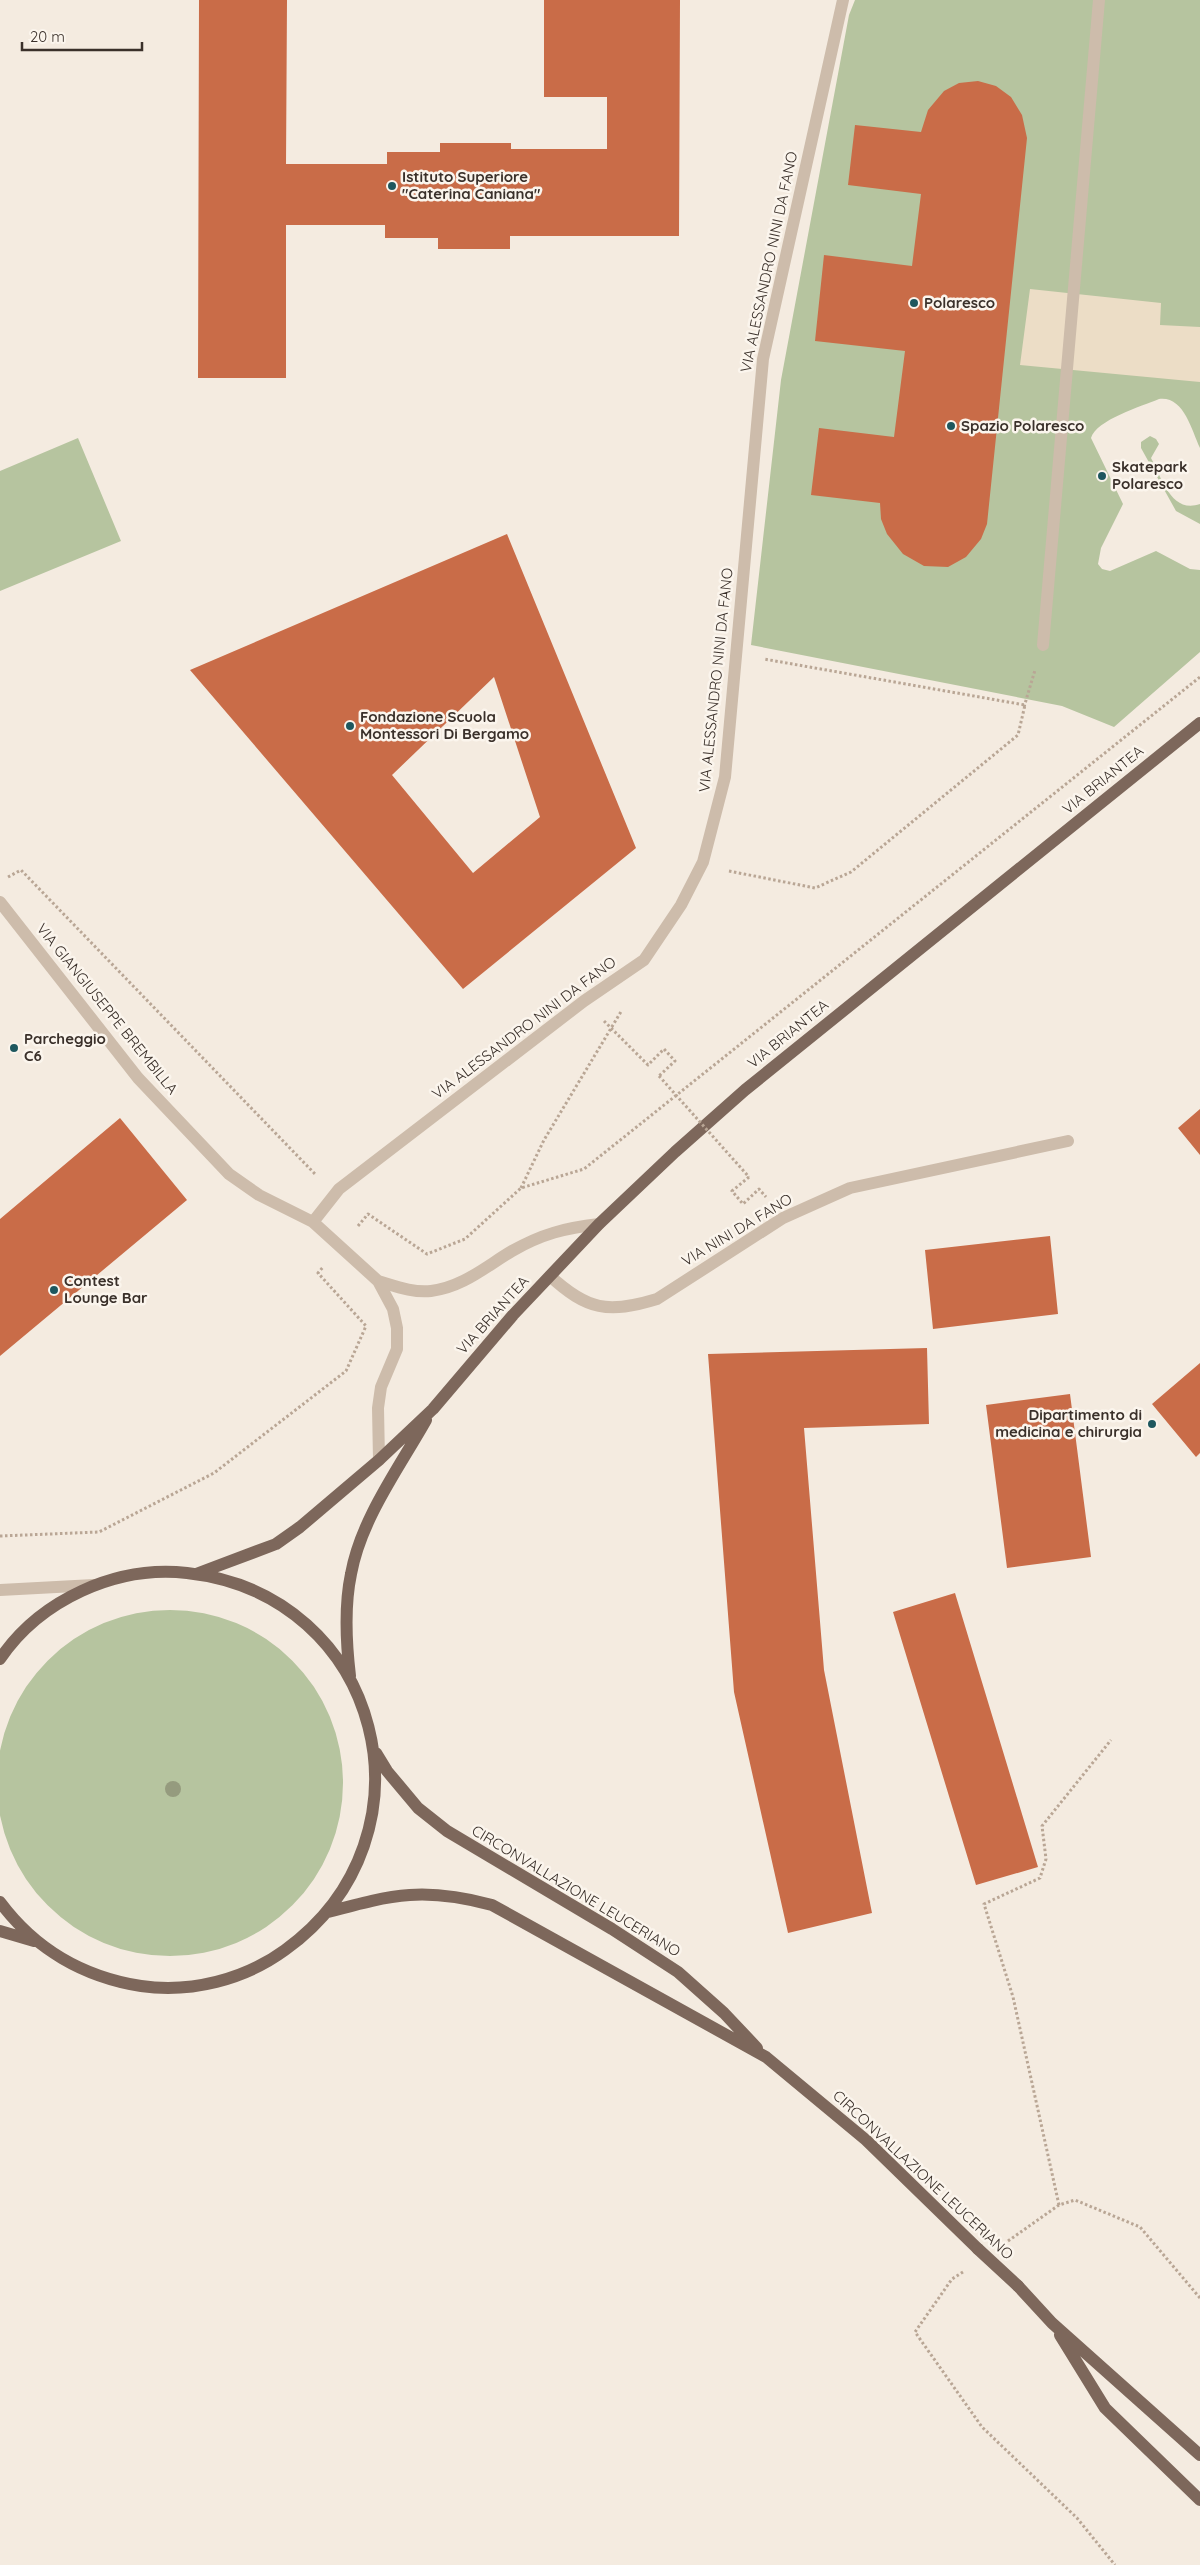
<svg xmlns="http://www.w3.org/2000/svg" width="1200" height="2565" viewBox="0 0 1200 2565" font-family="Quicksand,sans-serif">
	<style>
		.green { fill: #b6c49f }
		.plaza { fill: #ecddc6 }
		.building { fill: #c96c48; fill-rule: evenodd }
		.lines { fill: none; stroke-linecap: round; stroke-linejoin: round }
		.path { stroke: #b9a695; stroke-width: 3; stroke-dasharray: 2.5 2.5; stroke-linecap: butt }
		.minor { stroke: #cdbcab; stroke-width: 12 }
		.major { stroke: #7d675b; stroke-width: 12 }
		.path-bridge { stroke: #b9a695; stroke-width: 3; stroke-dasharray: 2.5 2.5; stroke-linecap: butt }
		.major-bridge { stroke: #7d675b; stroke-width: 12 }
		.tree { fill: #959b7e }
		.poi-dot { fill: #1e575e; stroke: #fbf5ed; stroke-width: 2 }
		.labels { text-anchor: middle; stroke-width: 5; stroke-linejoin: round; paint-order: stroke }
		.poi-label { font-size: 15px; font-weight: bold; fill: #3a302a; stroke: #fbf5ed; text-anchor: start }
		.street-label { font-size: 15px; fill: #3a302a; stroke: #fbf5ed }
	</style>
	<rect width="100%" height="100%" fill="#f4ebe0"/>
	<!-- green -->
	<path class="green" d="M855,0H1200V448C1191,429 1184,396 1159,399C1142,406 1096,420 1091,438L1123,504L1101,548L1098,564L1102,569L1110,571L1156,551L1190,569L1200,570V652L1114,727L1062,706L751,645L781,380L849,15Z
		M1150,436L1156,439L1159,444L1151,458C1162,478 1171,514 1200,504V524L1176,511L1141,448V442Z
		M78,438L121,541L0,591V471Z
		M-3 1783a173 173 0 1 1 346 0a173 173 0 1 1-346 0Z"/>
	<!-- plaza -->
	<path class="plaza" d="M1030,289L1161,303L1160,325L1200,327V382L1020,365Z"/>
	<!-- building -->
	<path class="building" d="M199,0H287L286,164H387V152H440V143H511V149H607V97H544V0H680L679,236H510V249H438V238H385V225H286V378H198Z
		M978,81L996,86L1011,97L1022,115L1027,138L987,524L981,539L966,557L948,567L924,566L903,554L887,534L881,519L880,503L811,495L819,428L894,437L905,351L815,341L824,255L912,266L921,194L848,185L855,125L921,132L928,110L944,91L959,83Z
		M507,534L636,848L463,989L190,670ZM494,677L540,817L473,873L392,775Z
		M1200,1109V1155L1178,1128Z
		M120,1118L187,1200L0,1356V1219Z
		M1050,1236L1058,1314L933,1329L925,1250Z
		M927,1348L929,1424L804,1428L824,1670L872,1913L788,1933L734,1692L708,1354Z
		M1200,1363V1453L1196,1457L1152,1404Z
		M1070,1394L1091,1557L1007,1568L986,1405Z
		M955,1593L1038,1867L976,1885L893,1612Z"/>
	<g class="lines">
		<!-- path -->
		<path class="path" d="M1024,707L1035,670
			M729,871L815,888L851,872L1018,735L1025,705L764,659
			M8,877L21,870L315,1174
			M604,1021L648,1065L664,1049L675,1061L659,1076
			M749,1177L732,1191L743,1204L759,1189L766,1197
			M521,1188L544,1140L622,1010
			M358,1226L368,1214L427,1254L465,1239L521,1188L584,1169L1200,677
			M0,1536L99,1532L214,1473L346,1371L366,1326L318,1273L323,1267
			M1059,2205L1013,1997L984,1904L1040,1878L1046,1859L1042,1826L1111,1740
			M1008,2241L1059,2205L1075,2200L1140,2227L1200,2298
			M963,2272L952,2279L915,2332L982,2427L1077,2518L1115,2565"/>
		<!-- minor -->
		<path class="minor" d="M1043,645L1099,0
			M0,902L138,1078L229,1174L259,1195L313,1222L378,1281L393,1309L397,1328V1349L381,1387L378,1408L379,1460
			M313,1222L339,1189L584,1001L644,960L681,905L703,862L725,777L763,359L843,0
			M550,1276C587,1310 608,1314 657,1299L783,1218L850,1188L1068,1141
			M378,1281C395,1286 413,1293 431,1291C463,1287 485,1267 512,1251C542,1234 565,1228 599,1224
			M0,1590L94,1585"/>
		<!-- major -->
		<path class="major" d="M196,1574L276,1544L300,1527L379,1460L433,1409L513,1315L599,1224L675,1152L745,1090L1200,723
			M0,1659C40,1600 116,1565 187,1573C382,1594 443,1836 285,1950C244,1980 191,1993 141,1986C84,1977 35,1949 0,1902
			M350,1676C346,1642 344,1607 351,1574C361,1519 399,1468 426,1420
			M376,1753L387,1771L418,1808L447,1831L612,1929L678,1972L724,2013L757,2048
			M328,1912C394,1894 425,1887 492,1905L766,2057L866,2140L978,2249
			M0,1931L34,1941
			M1018,2286L1052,2323L1200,2455
			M1060,2335L1105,2408L1200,2500"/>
		<!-- path-bridge -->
		<path class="path-bridge" d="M659,1076L749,1177"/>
		<!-- major-bridge -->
		<path class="major-bridge" d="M978,2249L1018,2286"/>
	</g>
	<!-- trees -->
	<circle class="tree" cx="173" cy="1789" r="8"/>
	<!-- markers -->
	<g class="poi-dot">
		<circle cx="392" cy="186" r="5"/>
		<circle cx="914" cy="303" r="5"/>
		<circle cx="951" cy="426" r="5"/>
		<circle cx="1102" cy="476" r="5"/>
		<circle cx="350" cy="726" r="5"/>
		<circle cx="14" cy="1048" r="5"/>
		<circle cx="54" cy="1290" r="5"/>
		<circle cx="1152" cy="1424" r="5"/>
	</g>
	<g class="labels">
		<!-- poi labels -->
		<g class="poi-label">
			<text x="402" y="182">Istituto Superiore<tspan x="402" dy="17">"Caterina Caniana"</tspan></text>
			<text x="924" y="308">Polaresco</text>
			<text x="961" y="431">Spazio Polaresco</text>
			<text x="1112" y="472">Skatepark<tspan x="1112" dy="17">Polaresco</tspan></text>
			<text x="360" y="722">Fondazione Scuola<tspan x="360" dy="17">Montessori Di Bergamo</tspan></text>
			<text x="24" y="1044">Parcheggio<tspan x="24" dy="17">C6</tspan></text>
			<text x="64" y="1286">Contest<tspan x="64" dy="17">Lounge Bar</tspan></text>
			<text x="1142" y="1420" text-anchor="end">Dipartimento di<tspan x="1142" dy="17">medicina e chirurgia</tspan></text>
		</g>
		<!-- street labels -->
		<g class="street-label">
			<text transform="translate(769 262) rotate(-78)" y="5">VIA ALESSANDRO NINI DA FANO</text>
			<text transform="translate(716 680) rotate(-84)" y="5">VIA ALESSANDRO NINI DA FANO</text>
			<text transform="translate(1103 780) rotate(-39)" y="5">VIA BRIANTEA</text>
			<text transform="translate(107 1009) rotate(51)" y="5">VIA GIANGIUSEPPE BREMBILLA</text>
			<text transform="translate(524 1028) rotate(-37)" y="5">VIA ALESSANDRO NINI DA FANO</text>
			<text transform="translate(788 1034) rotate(-39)" y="5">VIA BRIANTEA</text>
			<text transform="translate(737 1230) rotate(-31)" y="5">VIA NINI DA FANO</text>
			<text transform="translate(493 1315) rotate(-48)" y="5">VIA BRIANTEA</text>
			<text transform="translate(576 1891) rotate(31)" y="5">CIRCONVALLAZIONE LEUCERIANO</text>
			<text transform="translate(923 2175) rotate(43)" y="5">CIRCONVALLAZIONE LEUCERIANO</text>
		</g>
	</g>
	<!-- scale -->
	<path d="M22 42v8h120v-8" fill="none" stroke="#3a302a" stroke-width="2.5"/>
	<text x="30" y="42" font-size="15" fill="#3a302a" stroke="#fbf5ed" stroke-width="4" paint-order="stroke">20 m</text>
</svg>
